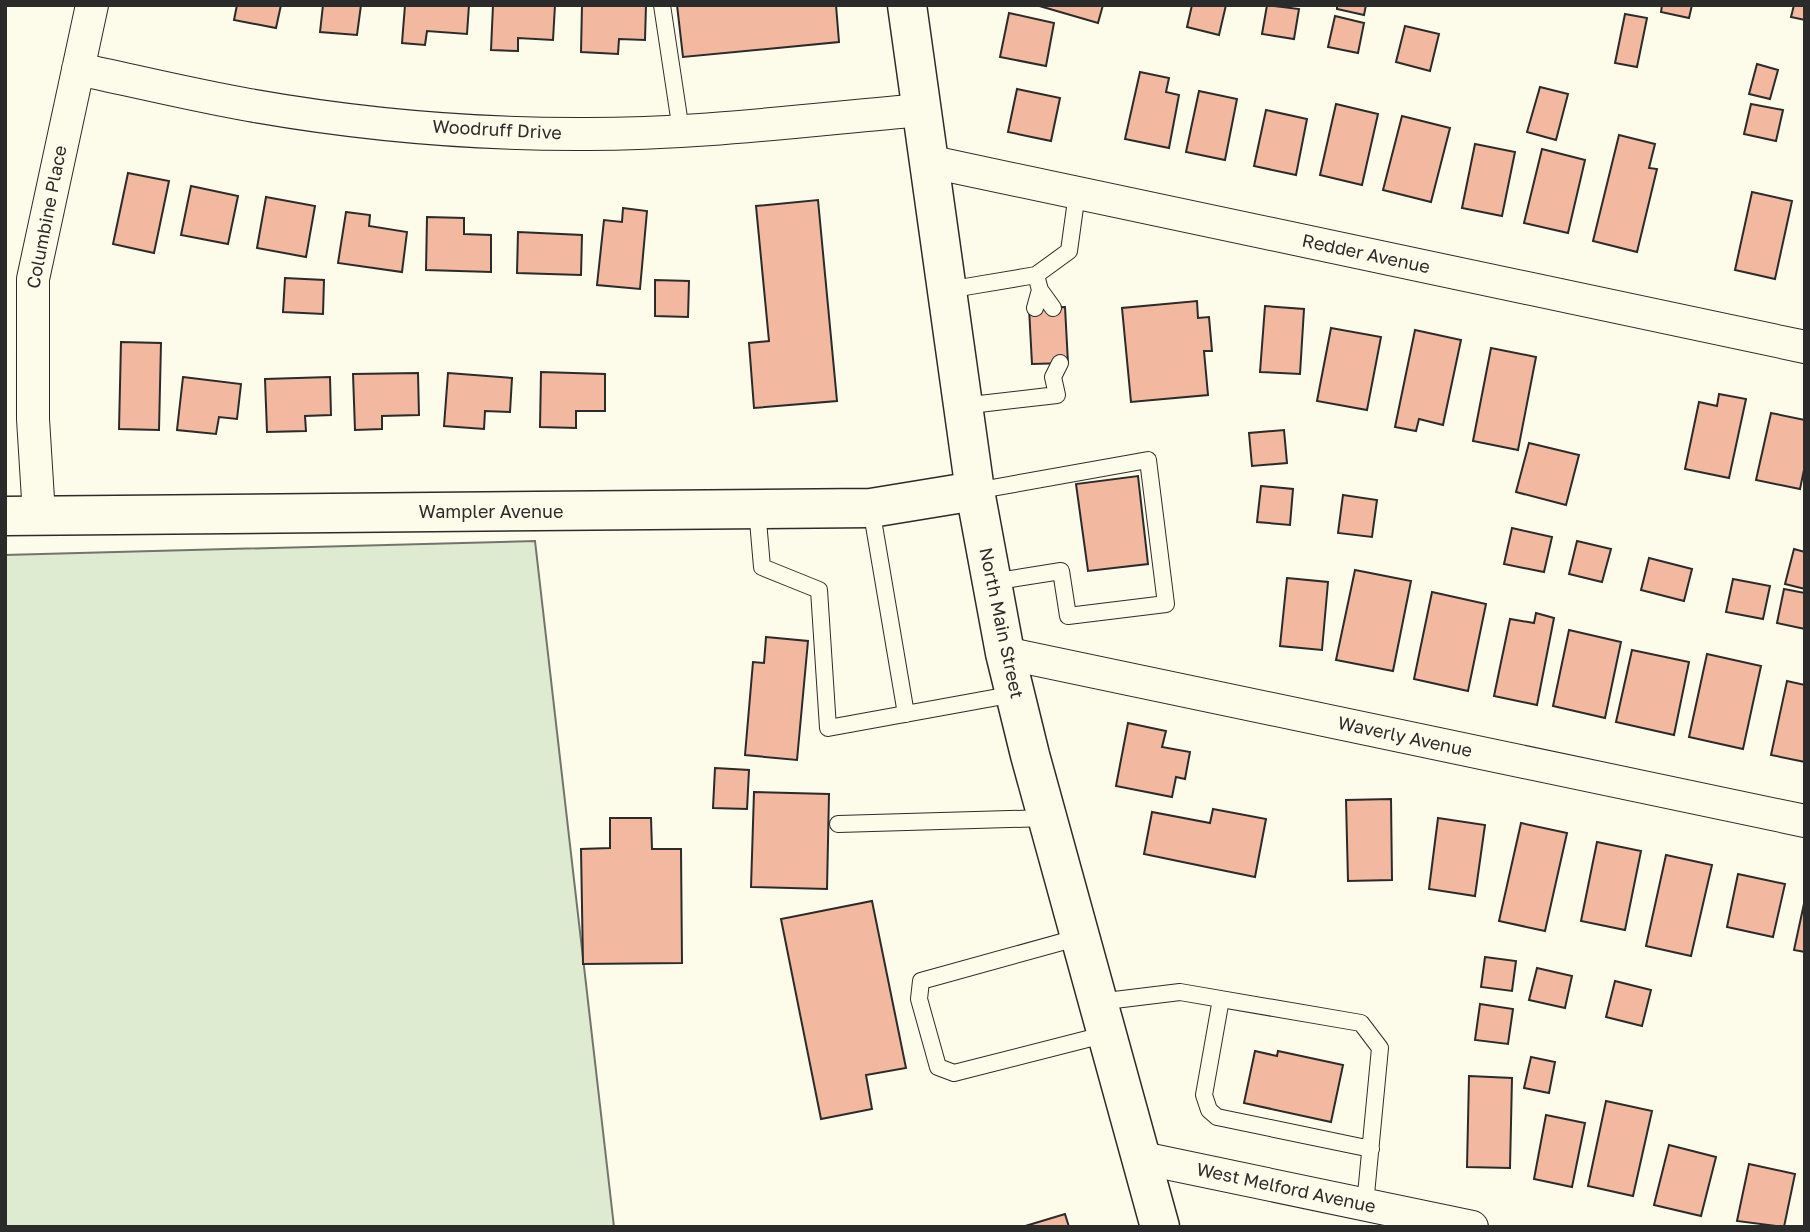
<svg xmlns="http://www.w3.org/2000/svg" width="1810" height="1232" viewBox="0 0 1810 1232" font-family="'Golos Text',sans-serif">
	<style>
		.green { fill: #deebd1; stroke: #74746e; stroke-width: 2 }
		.building { fill: #f2b8a0; stroke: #2b2b2b; stroke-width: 2 }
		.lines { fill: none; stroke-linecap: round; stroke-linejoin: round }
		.service-casing { stroke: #2b2b2b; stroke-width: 18 }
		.minor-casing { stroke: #2b2b2b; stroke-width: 34 }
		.tertiary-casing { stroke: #2b2b2b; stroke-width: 41 }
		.primary-casing { stroke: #2b2b2b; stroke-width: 41 }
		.service { stroke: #fdfbea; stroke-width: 16 }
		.minor { stroke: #fdfbea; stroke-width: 32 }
		.tertiary { stroke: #fdfbea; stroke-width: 38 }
		.primary { stroke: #fdfbea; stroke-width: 38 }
		.labels { text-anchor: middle; stroke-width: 5; stroke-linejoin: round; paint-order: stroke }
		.street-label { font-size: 18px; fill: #2b2b2b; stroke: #fdfbea }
	</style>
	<rect width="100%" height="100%" fill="#fdfbea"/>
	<!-- green -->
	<path class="green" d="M535,541L614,1227H5V555Z"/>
	<!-- building -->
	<path class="building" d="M237,5H281L276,28L234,20Z
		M323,5H361L357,35L320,32Z
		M405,5H469L467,34L427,31L425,45L402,43Z
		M493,5H555L553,40L518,38V51L491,50Z
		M582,5H646L645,40L619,39L618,54L581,52Z
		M677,5H836L839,42L683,57Z
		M1036,5H1103L1098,23Z
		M1192,5H1226L1219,35L1187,27Z
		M1267,5L1299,9L1294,39L1262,34Z
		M1337,5H1366L1364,15L1337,9Z
		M1662,5H1692L1689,18L1661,12Z
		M1794,5H1805V20L1791,17Z
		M1009,13L1054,23L1046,66L1000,57Z
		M1625,14L1647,18L1637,67L1615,63Z
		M1335,16L1364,23L1358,53L1328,47Z
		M1405,26L1439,34L1430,71L1396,62Z
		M1757,64L1778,70L1770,99L1749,94Z
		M1140,72L1169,78L1166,92L1179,95L1169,148L1125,139Z
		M1540,87L1568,94L1556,140L1527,132Z
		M1017,89L1060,98L1051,141L1008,132Z
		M1199,91L1237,99L1225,160L1186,152Z
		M1336,104L1378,114L1362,185L1320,175Z
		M1751,104L1783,110L1776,141L1744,134Z
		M1266,110L1307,119L1296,175L1254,166Z
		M1402,116L1450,128L1431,202L1383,190Z
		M1619,135L1655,144L1649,168L1657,169L1637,252L1593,241Z
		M1475,144L1515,152L1502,216L1462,208Z
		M1542,149L1585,160L1568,233L1524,223Z
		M128,173L169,181L154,253L113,244Z
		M191,186L238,196L228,244L181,235Z
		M1752,192L1792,201L1775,279L1735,270Z
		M266,197L315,206L306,257L257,248Z
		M818,200L837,401L754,408L749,343L769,341L756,206Z
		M623,208L647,211L640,289L597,285L604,220L622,222Z
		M346,212L370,215L369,226L407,232L402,272L338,263Z
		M427,217L464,218V234L491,235V272L426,270Z
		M518,232L582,235L581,275L517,273Z
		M285,278L324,280L323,314L283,312Z
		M655,280L689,281L688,317L655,316Z
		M1197,301L1198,318L1209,317L1212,351H1204L1208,395L1131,402L1122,308Z
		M1265,306L1304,309L1300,374L1260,372Z
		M1065,307L1068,363L1032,364L1029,308Z
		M1331,328L1381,337L1367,410L1317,401Z
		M1415,330L1461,340L1443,425L1419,419L1416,431L1395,427Z
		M121,342L161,343L159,430L119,429Z
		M1491,348L1536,357L1518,450L1473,441Z
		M541,372L605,374V411H576V428L540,427Z
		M418,373L419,415L382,416V429L355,430L353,374Z
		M448,373L512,378L510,412L485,411L484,429L444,426Z
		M183,377L241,384L237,419L219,417L216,434L177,430Z
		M330,377L331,415L305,416L306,431L267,432L265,379Z
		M1719,394L1746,399L1729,478L1685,469L1699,402L1717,406Z
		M1771,413L1805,420V465L1800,489L1756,480Z
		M1284,430L1287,463L1252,466L1249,433Z
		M1529,443L1579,455L1566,505L1516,492Z
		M1138,476L1148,564L1088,571L1076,484Z
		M1261,486L1293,489L1290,525L1257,522Z
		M1343,495L1377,500L1372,537L1338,533Z
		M1512,528L1552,537L1544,572L1504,564Z
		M1577,541L1611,549L1602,582L1569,574Z
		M1794,549L1805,552V589L1785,584Z
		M1649,558L1692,569L1684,601L1641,590Z
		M1355,570L1411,581L1393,671L1336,660Z
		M1287,578L1328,582L1322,650L1280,646Z
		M1733,579L1770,586L1763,619L1726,612Z
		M1784,589L1805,593V629L1777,623Z
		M1432,592L1486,604L1468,691L1414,679Z
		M1536,613L1554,618L1537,705L1494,696L1510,619L1534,623Z
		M1569,630L1621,642L1605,718L1553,706Z
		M766,637L808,641L797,760L745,755L753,662L764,663Z
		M1632,650L1689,662L1674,735L1616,722Z
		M1707,654L1761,666L1743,749L1689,737Z
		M1787,681L1805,685V762L1771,755Z
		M1128,723L1166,731L1162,747L1190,752L1185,779L1176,777L1172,797L1116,786Z
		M715,768L749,770L747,809L713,808Z
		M754,792L829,794L827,889L751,887Z
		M1391,799L1392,880L1348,881L1346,800Z
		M1213,809L1266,819L1255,877L1144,854L1152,812L1210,823Z
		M610,818H651L652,849H681L682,963L583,964L581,849L610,848Z
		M1438,818L1485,825L1475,896L1429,889Z
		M1521,823L1567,833L1545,931L1499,921Z
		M1597,842L1641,851L1625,930L1581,921Z
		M1666,855L1712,865L1691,956L1646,946Z
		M1738,874L1785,884L1773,937L1727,927Z
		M1805,899V952L1794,950Z
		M872,901L906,1068L866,1075L872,1109L821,1119L781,919Z
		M1485,957L1516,961L1512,991L1481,987Z
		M1537,968L1572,976L1565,1008L1529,1000Z
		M1615,981L1651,990L1642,1026L1606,1017Z
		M1480,1004L1513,1009L1508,1044L1475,1040Z
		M1255,1051L1277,1056L1278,1051L1343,1065L1331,1122L1244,1103Z
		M1531,1057L1555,1062L1549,1093L1524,1088Z
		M1469,1076L1512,1078L1510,1168L1467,1167Z
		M1606,1101L1652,1111L1633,1196L1588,1186Z
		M1546,1115L1585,1123L1572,1187L1534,1179Z
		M1669,1145L1716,1157L1701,1216L1654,1205Z
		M1749,1164L1795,1174L1784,1227L1737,1221Z
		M1065,1214L1069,1227H1022Z"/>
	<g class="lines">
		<!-- service casing -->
		<g class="service-casing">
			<path id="service" d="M662,5L681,131
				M1036,275L1069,251L1077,193
				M947,290L1036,275L1040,290
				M1035,308L1040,290L1053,308
				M962,406L1057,395L1053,377L1060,363
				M975,491L1148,460L1166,604L1068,616L1061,571L992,582
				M871,508L906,714
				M757,509L762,567L819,590L828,728L1015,694
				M838,824L1047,818
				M1080,937L921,981L919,999L938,1067L954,1073L1107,1034
				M1221,999L1204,1095L1209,1110L1217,1117L1371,1149
				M1098,1002L1180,992L1361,1023L1380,1048L1365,1205"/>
		</g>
		<!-- minor casing -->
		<g class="minor-casing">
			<path id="minor" d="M78,69C135,81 192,95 249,105C356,124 468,134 577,134C692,135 806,120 921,110
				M927,161L1805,347
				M39,515L33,419V279L92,5
				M1005,653L1805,821
				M1142,1158L1472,1227"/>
		</g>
		<!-- tertiary casing -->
		<g class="tertiary-casing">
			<path id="tertiary" d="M5,516L871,508L975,491"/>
		</g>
		<!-- primary casing -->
		<g class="primary-casing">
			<path id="primary" d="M907,5L975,491L1005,653L1030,755L1160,1227"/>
		</g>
		<!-- service -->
		<use href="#service" class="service"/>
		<!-- minor -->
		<use href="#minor" class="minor"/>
		<!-- tertiary -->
		<use href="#tertiary" class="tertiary"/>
		<!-- primary -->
		<use href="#primary" class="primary"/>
	</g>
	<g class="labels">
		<!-- street labels -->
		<g class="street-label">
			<text transform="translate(497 130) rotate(3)" y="6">Woodruff Drive</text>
			<text transform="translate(47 217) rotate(-79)" y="6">Columbine Place</text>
			<text transform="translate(1366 254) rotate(12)" y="6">Redder Avenue</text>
			<text x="491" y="518">Wampler Avenue</text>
			<text transform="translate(1001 623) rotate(78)" y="6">North Main Street</text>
			<text transform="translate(1405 737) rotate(12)" y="6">Waverly Avenue</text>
			<text transform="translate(1286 1188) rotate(12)" y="6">West Melford Avenue</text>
		</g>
	</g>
	<!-- border -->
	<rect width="1810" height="1232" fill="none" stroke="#2b2b2b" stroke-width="14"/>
</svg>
